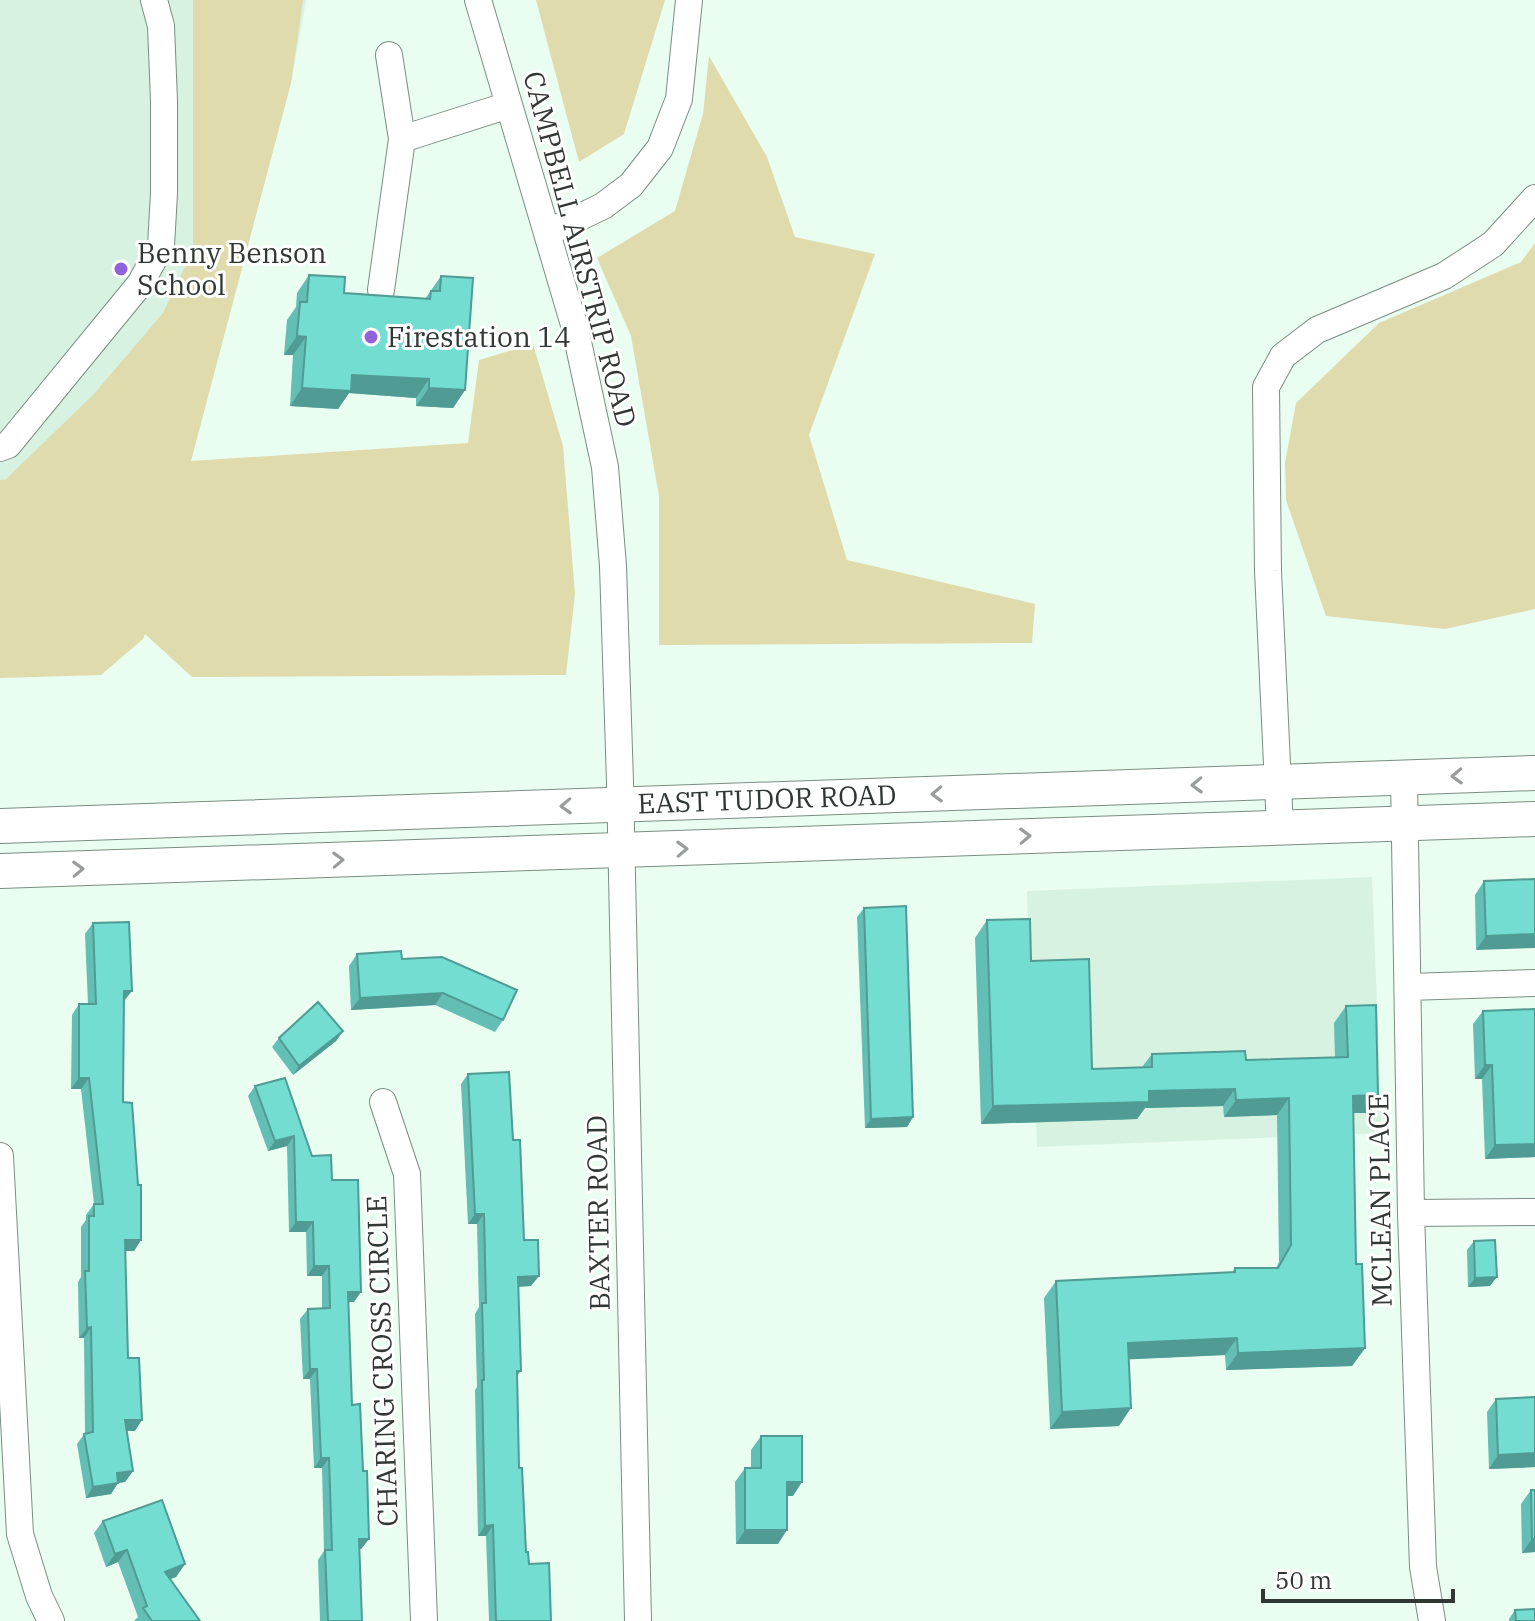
<svg xmlns="http://www.w3.org/2000/svg" width="1535" height="1621" viewBox="0 0 1535 1621" font-family="'IBM Plex Serif',serif">
	<style>
		.built { fill: #d7f2e1 }
		.green { fill: #e0dbad }
		.lines { fill: none; stroke-linecap: round; stroke-linejoin: round }
		.minor-casing { stroke: #7b8d82; stroke-width: 28 }
		.major-casing { stroke: #7b8d82; stroke-width: 36 }
		.minor { stroke: #fff; stroke-width: 26 }
		.major { stroke: #fff; stroke-width: 34 }
		.wall { fill: #63beb5 }
		.shaded-wall { fill: #509b93 }
		.building { fill: #73ddd2; stroke: #509b93; stroke-width: 2 }
		.oneway { stroke: #989c9a }
		.poi-dot { fill: #9061db; stroke: #fff; stroke-width: 3 }
		.labels { text-anchor: middle; stroke-width: 6; stroke-linejoin: round; paint-order: stroke }
		.street-label { font-size: 28px; fill: #313834; stroke: #fff }
		.poi-label { font-size: 28px; fill: #313834; stroke: #fff; text-anchor: start }
	</style>
	<rect width="100%" height="100%" fill="#e9fdf1"/>
	<!-- built -->
	<path class="built" d="M0,0H306L291,83L143,639L0,643Z
		M1372,877L1382,1133L1037,1147L1027,891Z"/>
	<!-- green -->
	<path class="green" d="M193,0H303L291,83L191,461L468,443L479,360L533,344L563,446L575,594L566,675L192,677L145,634L143,639L101,675L0,678V480L6,479L93,395L163,313L193,250Z
		M536,0H665L624,134L579,162Z
		M709,56L767,157L795,237L875,254L809,435L847,560L1035,604L1032,643L659,645V496L631,336L597,258L675,211L703,114Z
		M1535,243V609L1445,629L1326,616L1286,500L1285,463L1296,403L1379,323L1521,262Z"/>
	<g class="lines">
		<!-- minor casing -->
		<g class="minor-casing">
			<path id="minor" d="M478,0L575,328L605,467L613,566L620,782L638,1621
				M389,55L402,139
				M547,233L603,206L631,185L660,148L679,99L689,0
				M381,290L402,139L509,105
				M0,448L8,445L140,284L161,246L164,193V101L161,26L154,0
				M1404,777L1411,1213L1423,1567L1432,1621
				M1280,828L1268,571L1266,387L1283,356L1317,330L1444,276L1493,244L1535,198
				M1408,987L1535,983
				M383,1102L407,1174L424,1621
				M0,1156L20,1534L39,1596L51,1621
				M1411,1213L1535,1212"/>
		</g>
		<!-- major casing -->
		<g class="major-casing">
			<path id="major" d="M0,826L1535,773
				M0,871L1535,819"/>
		</g>
		<!-- minor -->
		<use href="#minor" class="minor"/>
		<!-- major -->
		<use href="#major" class="major"/>
	</g>
	<!-- wall -->
	<path class="wall" d="M309,275L344,293L425,299L441,276L465,390L453,408L416,406V398L349,393L338,409L290,406L293,355H284L287,320L296,307L297,293Z
		M1535,879L1476,950L1475,895L1484,881Z
		M864,908L913,1117L907,1127L865,1128L857,917Z
		M987,920L1031,961L1092,1069L1142,1067L1152,1054L1246,1060L1335,1057L1334,1023L1346,1006L1378,1095L1366,1113H1353L1356,1264L1365,1348L1352,1366L1226,1370L1225,1355L1129,1359L1119,1426L1050,1429L1044,1298L1056,1281L1232,1272L1235,1268H1276L1279,1262L1277,1115L1224,1117L1223,1106L1145,1108L1137,1119L981,1124L975,938Z
		M93,923L124,1002L123,1102L141,1240L134,1251H125L128,1358L135,1431H126L133,1471L125,1482L118,1483L111,1494L86,1498L77,1444L85,1433L84,1338H79L78,1282L81,1277V1227L86,1220V1215L94,1204L81,1089H71L72,1015L79,1004H88L85,934Z
		M357,954L402,959L503,1020L495,1032L435,1005L351,1010L349,966Z
		M1535,1009V1157L1485,1159L1482,1079H1475L1473,1024L1483,1011Z
		M343,1031L336,1041L293,1075L272,1047L279,1038Z
		M468,1074L513,1140L524,1240L531,1286L518,1287L521,1371L517,1376L519,1468L526,1552L529,1564L551,1621H489L486,1536H478L475,1390L477,1387L475,1314L479,1307L477,1224H468L461,1084Z
		M255,1086L332,1180L354,1302H348L352,1405L363,1471L369,1539L361,1549H359L362,1621H320L318,1560L324,1551L322,1468H314L310,1379H303L300,1319L308,1309H322V1276H307L306,1232H289L287,1146L268,1151L248,1096Z
		M1474,1241L1490,1286L1468,1287L1467,1250Z
		M1535,1397V1467L1489,1469L1487,1412L1496,1399Z
		M761,1436L793,1496H787L778,1544H736L735,1482L745,1468H751V1450Z
		M1531,1490H1535V1552L1522,1553L1521,1504Z
		M103,1521L185,1564L176,1577L170,1579L200,1621H134L138,1617L118,1562L106,1567L94,1533Z
		M1515,1610L1535,1621H1509V1619Z"/>
	<!-- shaded-wall -->
	<path class="shaded-wall" d="M297,336L306,337L293,355H284Z
		M352,375L429,379L416,398L349,393L338,409L290,406L302,388Z
		M429,388L465,390L453,408L416,406Z
		M1535,934V948L1476,950L1486,936Z
		M124,991H132L124,1001Z
		M443,993L435,1005L351,1010L360,998Z
		M343,1031L336,1041L293,1075L299,1066Z
		M1485,1065H1492L1482,1079H1475Z
		M79,1078H89L81,1089H71Z
		M1235,1089L1223,1106L1145,1108L1137,1119L981,1124L993,1106L1149,1091Z
		M1378,1095L1366,1113H1341L1353,1096Z
		M1289,1098L1277,1115L1224,1117L1236,1100Z
		M913,1117L907,1127L865,1128L871,1119Z
		M294,1136L287,1146L268,1151L275,1141Z
		M1535,1144V1157L1485,1159L1495,1145Z
		M475,1214H484L477,1224H468Z
		M296,1222H313L306,1232H289Z
		M125,1240H141L134,1251H117Z
		M314,1266H329L322,1276H307Z
		M539,1276L531,1286L510,1287L518,1277Z
		M1497,1277L1490,1286L1468,1287L1475,1278Z
		M348,1292H361L354,1302H341Z
		M91,1327L84,1338H79L87,1328Z
		M1237,1338L1225,1355L1116,1360L1128,1343Z
		M1365,1348L1352,1366L1226,1370L1238,1353Z
		M310,1369H317L310,1379H303Z
		M1131,1408L1119,1426L1050,1429L1062,1412Z
		M125,1420H142L135,1431H117Z
		M1535,1453V1467L1489,1469L1498,1455Z
		M321,1458H329L322,1468H314Z
		M133,1471L125,1482L109,1484L117,1473Z
		M787,1482H802L793,1496H777Z
		M118,1483L111,1494L86,1498L93,1487Z
		M493,1525L486,1536H478L485,1526Z
		M745,1530H787L778,1544H736Z
		M359,1539H369L361,1549H352Z
		M1532,1539H1535V1552L1522,1553Z
		M127,1550L118,1562L106,1567L115,1554Z
		M185,1564L176,1577L156,1584L165,1572Z"/>
	<!-- building -->
	<path class="building" d="M309,275L345,277L344,293L430,299L431,291H440L441,276L473,278L465,390L429,388V379L352,375L351,391L302,388L306,337L297,336L300,302H307Z
		M1535,879V934L1486,936L1484,881Z
		M906,906L913,1117L871,1119L864,908Z
		M1030,919L1031,961L1089,959L1092,1069L1152,1067V1054L1245,1051L1246,1060L1348,1057L1346,1006L1376,1005L1378,1095L1353,1096L1356,1264H1362L1365,1348L1238,1353L1237,1338L1128,1343L1131,1408L1062,1412L1056,1281L1235,1272V1268H1278L1291,1245L1289,1098L1236,1100L1235,1089L1149,1091V1102L993,1106L987,920Z
		M129,922L132,991H124L123,1102L132,1103L138,1185H141V1240H125L128,1358H139L142,1420H125L133,1471L117,1473L118,1483L93,1487L84,1434L93,1432L91,1327L87,1328L85,1271H89V1216H94V1204H103L89,1078H79V1004H96L93,923Z
		M401,951L402,959L442,957L517,990L503,1020L443,993L360,998L357,954Z
		M318,1002L343,1031L299,1066L279,1038Z
		M1535,1009V1144L1495,1145L1492,1065H1485L1483,1011Z
		M509,1072L513,1140H520L524,1240H538L539,1276L518,1277L521,1371H517L519,1468H522L526,1552H528L529,1564L549,1563L551,1621H496L493,1525L485,1526L482,1380H484L482,1303H486L484,1214H475L468,1074Z
		M285,1078L312,1156L331,1155L332,1180H358L361,1292H348L352,1405L360,1404L363,1471H367L369,1539H359L362,1621H328L325,1550H332L329,1458H321L317,1369H310L308,1309L330,1308L329,1266H314L313,1222H296L294,1136L275,1141L255,1086Z
		M1495,1240L1497,1277L1475,1278L1474,1241Z
		M1535,1397V1453L1498,1455L1496,1399Z
		M761,1436H802V1482H787V1530H745V1468H761Z
		M1531,1490H1535V1539H1532Z
		M162,1500L185,1564L165,1572L200,1621H152L143,1608L147,1606L127,1550L115,1554L103,1521Z
		M1535,1609V1621H1516L1515,1610Z"/>
	<!-- one-way arrows -->
	<defs><path id="oneway-chevron" d="M-2-3.5L2.5 0L-2 3.5" fill="none" stroke-width="1.6" stroke-linecap="round" stroke-linejoin="round" transform="scale(2)"/></defs>
	<g class="oneway">
		<use href="#oneway-chevron" transform="translate(1457 776) rotate(178)"/>
		<use href="#oneway-chevron" transform="translate(1197 785) rotate(178)"/>
		<use href="#oneway-chevron" transform="translate(937 794) rotate(178)"/>
		<use href="#oneway-chevron" transform="translate(566 806) rotate(178)"/>
		<use href="#oneway-chevron" transform="translate(1025 836) rotate(-2)"/>
		<use href="#oneway-chevron" transform="translate(682 849) rotate(-2)"/>
		<use href="#oneway-chevron" transform="translate(338 860) rotate(-2)"/>
		<use href="#oneway-chevron" transform="translate(78 869) rotate(-2)"/>
	</g>
	<!-- markers -->
	<g class="poi-dot">
		<circle cx="121" cy="269" r="8"/>
		<circle cx="371" cy="337" r="8"/>
	</g>
	<g class="labels">
		<!-- street labels -->
		<g class="street-label">
			<text transform="translate(580 249) rotate(75)" y="10">CAMPBELL AIRSTRIP ROAD</text>
			<text transform="translate(767 799) rotate(-2)" y="10">EAST TUDOR ROAD</text>
			<text transform="translate(1380 1200) rotate(-91)" y="10">MCLEAN PLACE</text>
			<text transform="translate(598 1213) rotate(-91)" y="10">BAXTER ROAD</text>
			<text transform="translate(382 1361) rotate(-92)" y="10">CHARING CROSS CIRCLE</text>
		</g>
		<!-- poi labels -->
		<g class="poi-label">
			<text x="137" y="263">Benny Benson<tspan x="137" dy="32">School</tspan></text>
			<text x="387" y="347">Firestation 14</text>
		</g>
	</g>
	<!-- scale -->
	<path d="M1263 1589v12h190v-12" fill="none" stroke="#313834" stroke-width="4"/>
	<text x="1275" y="1589" font-size="24" fill="#313834" stroke="#ffffff" stroke-width="6" paint-order="stroke">50 m</text>
</svg>
